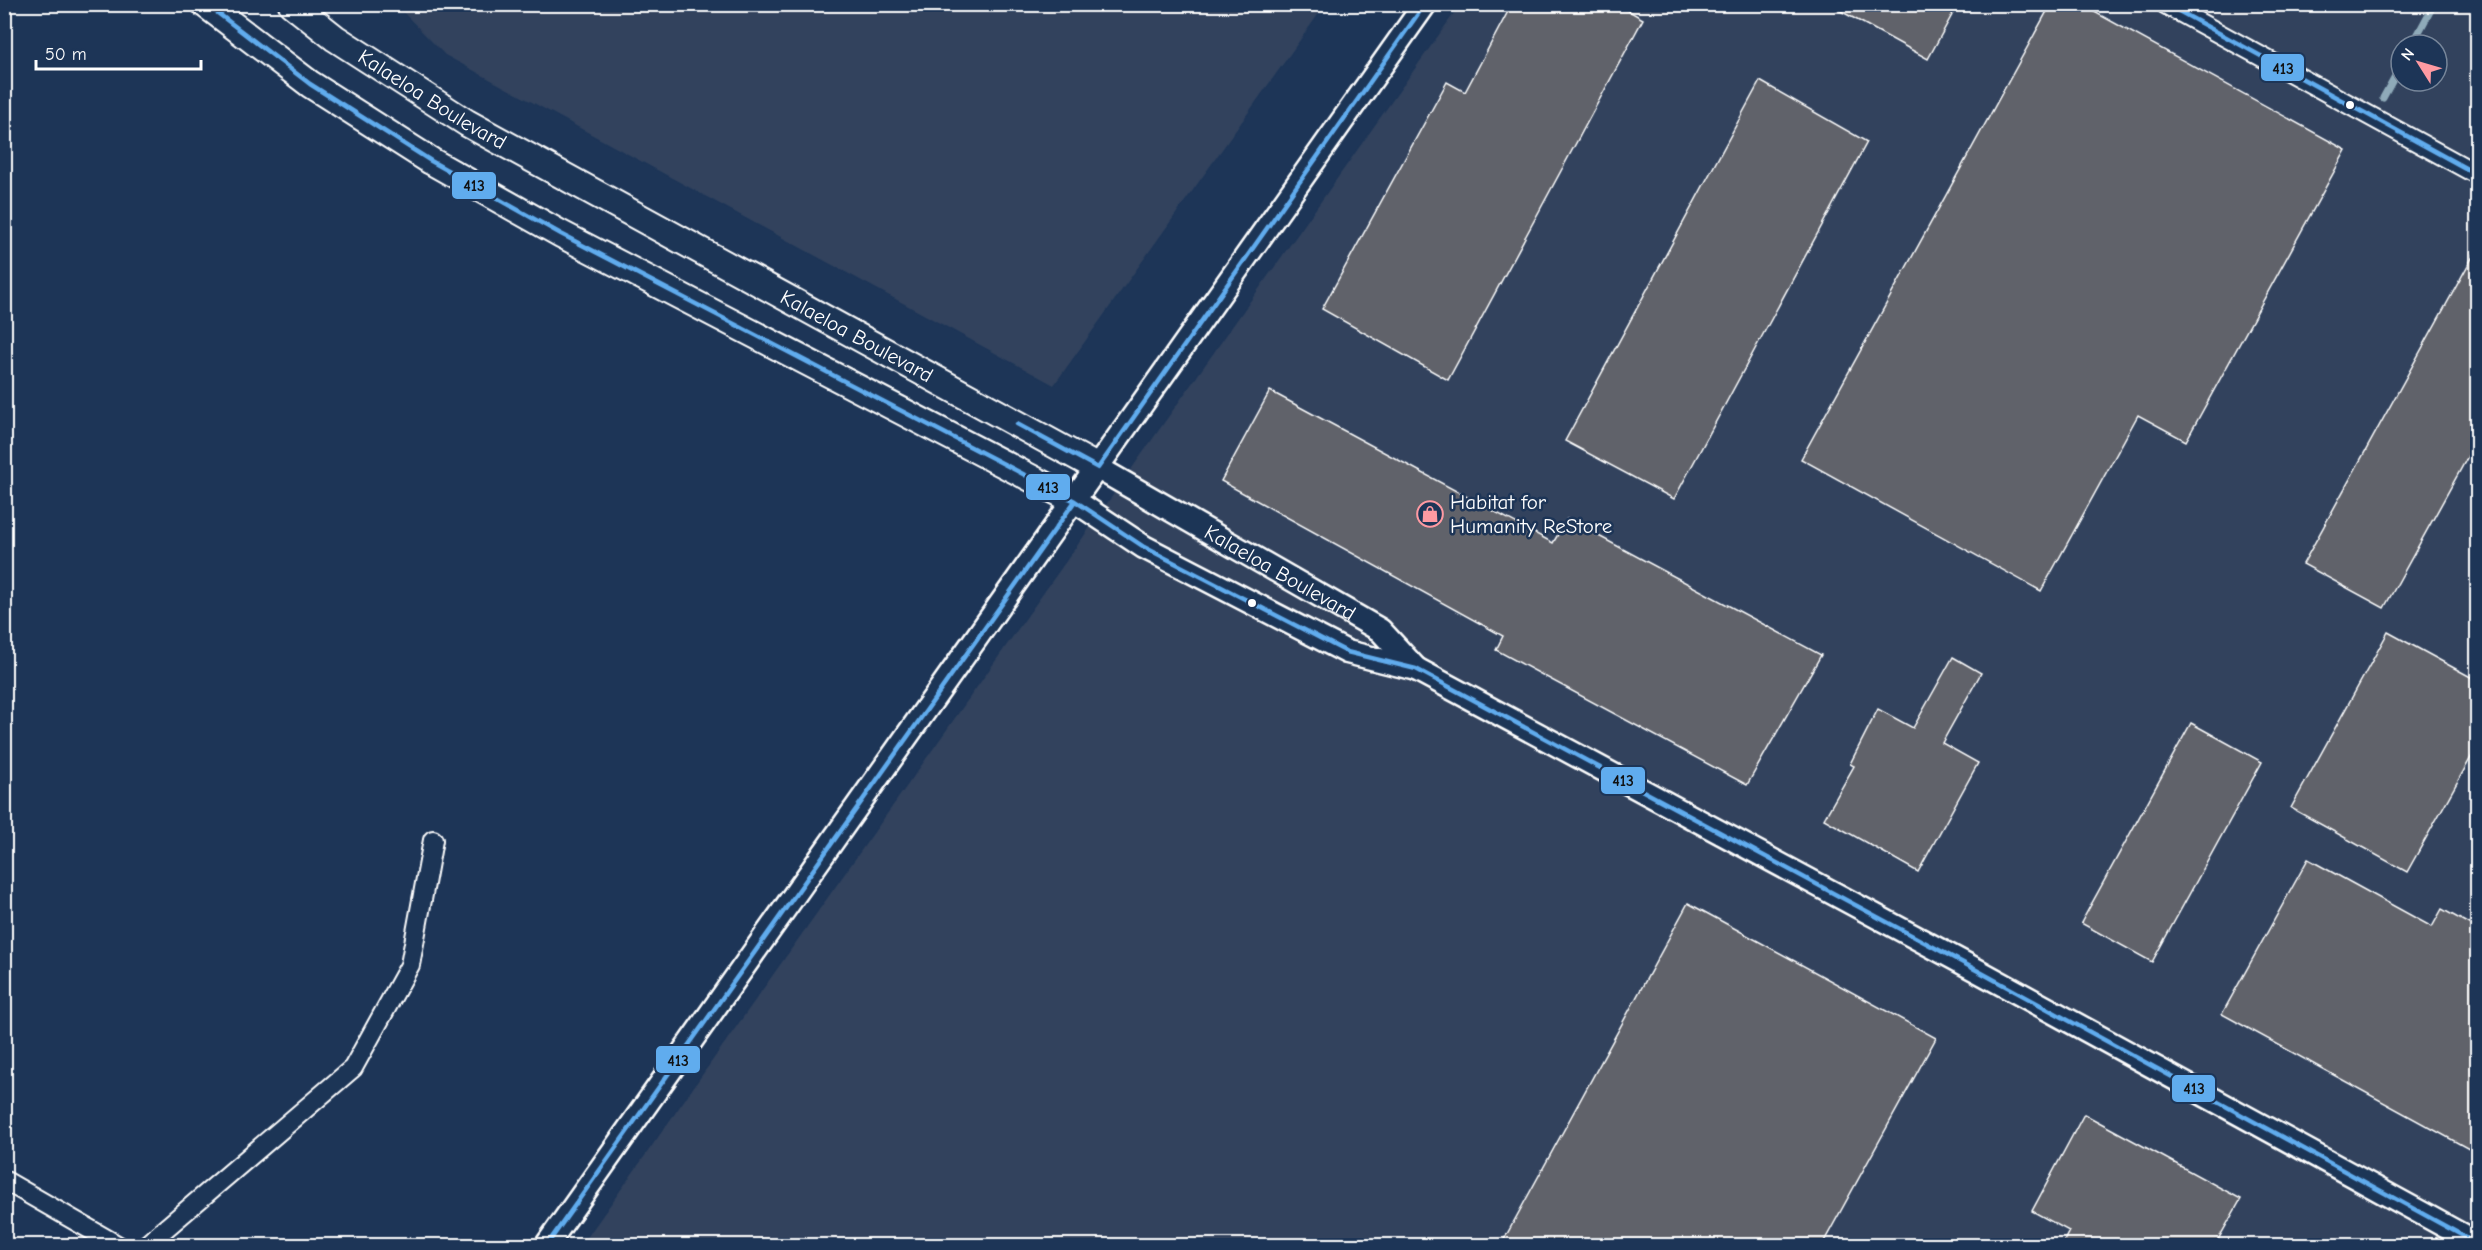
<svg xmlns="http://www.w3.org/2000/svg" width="2482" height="1250" viewBox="0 0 2482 1250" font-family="'Comic Neue',sans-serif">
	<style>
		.built { fill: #31425d; fill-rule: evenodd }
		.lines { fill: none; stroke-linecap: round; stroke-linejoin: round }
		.stream { stroke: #8faab9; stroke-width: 7 }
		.building { fill: #60626a; stroke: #fff; stroke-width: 1.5 }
		.minor-casing { stroke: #fff; stroke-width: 22 }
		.tertiary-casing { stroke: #fff; stroke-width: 27 }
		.secondary-casing { stroke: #fff; stroke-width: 30 }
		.minor { stroke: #1d3557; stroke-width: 18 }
		.tertiary { stroke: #1d3557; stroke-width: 22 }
		.secondary { stroke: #1d3557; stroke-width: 26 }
		.bus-1-casing { stroke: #1d3557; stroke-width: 9 }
		.bus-1 { stroke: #60acee; stroke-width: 4.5 }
		.bus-dot { fill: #fff; stroke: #1d3557; stroke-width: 2 }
		.labels { text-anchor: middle; stroke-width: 5; stroke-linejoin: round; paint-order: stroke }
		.street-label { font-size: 21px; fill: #fff; stroke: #1d3557 }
		.poi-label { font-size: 21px; fill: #fff; stroke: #1d3557; text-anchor: start }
		.line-badge { stroke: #1d3557; stroke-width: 2 }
		.pale-badge-label { font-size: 16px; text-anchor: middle; font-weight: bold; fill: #111 }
	</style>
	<rect width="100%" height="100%" fill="#1d3557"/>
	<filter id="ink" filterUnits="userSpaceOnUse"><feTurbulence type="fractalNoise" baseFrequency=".0167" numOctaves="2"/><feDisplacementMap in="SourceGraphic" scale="12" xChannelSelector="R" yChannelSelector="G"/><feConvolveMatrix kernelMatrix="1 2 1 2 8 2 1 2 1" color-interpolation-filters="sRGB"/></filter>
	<g filter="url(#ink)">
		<!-- built -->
		<path class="built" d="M396,5H1325L1054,385L445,55Z
			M1460,5H2477V1245L581,1246ZM2401,45H2437V81H2401Z"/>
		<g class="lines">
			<!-- stream -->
			<path class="stream" d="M2412,45L2434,4
				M2383,98L2401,65"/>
		</g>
		<!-- building -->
		<path class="building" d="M1512,4H1617L1643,19L1448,380L1322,309L1447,82L1465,92Z
			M1828,4H1958L1928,59Z
			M2051,4H2080L2346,150L2186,441L2138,415L2041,591L1801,459Z
			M1760,81L1867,142L1674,499L1565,441Z
			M2478,247V438L2384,608L2303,564Z
			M1270,391L1553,543L1567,519L1821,655L1747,785L1496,650L1503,636L1221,481Z
			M2388,632L2478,681V745L2407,872L2291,808Z
			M1953,657L1981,673L1942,743L1978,763L1918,872L1824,819L1854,766L1850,764L1878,709L1913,728Z
			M2191,723L2262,762L2152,962L2081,923Z
			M2308,859L2432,927L2442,909L2478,929V1154L2222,1014Z
			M1688,903L1936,1038L1822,1245H1501Z
			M2084,1114L2241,1199L2215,1245H2062L2069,1231L2032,1211Z"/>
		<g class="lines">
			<!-- minor casing -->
			<g class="minor-casing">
				<path id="minor" d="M2165,4L2478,175
					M4,1180L119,1246
					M145,1246L353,1068L410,965L433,840"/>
			</g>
			<!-- tertiary casing -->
			<g class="tertiary-casing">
				<g id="tertiary">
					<path id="s1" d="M1098,468L1380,630L1416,669"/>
					<path d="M1075,501L1144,547L1347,652L1416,669L1980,972L2478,1244"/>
					<path d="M546,1246L1425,4"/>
				</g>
			</g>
			<!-- secondary casing -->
			<g class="secondary-casing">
				<g id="secondary">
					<path d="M205,4L310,84L431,161L561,234L1075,501"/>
					<path id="s2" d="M292,4L335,38L467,123L1098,468"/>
				</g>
			</g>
			<!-- minor -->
			<use href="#minor" class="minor"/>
			<!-- tertiary -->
			<use href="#tertiary" class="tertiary"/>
			<!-- secondary -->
			<use href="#secondary" class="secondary"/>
			<!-- bus-1 casing -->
			<g class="bus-1-casing">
				<path id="bus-1" d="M206,4L310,84L431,161L561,234L1075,501L1144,547L1347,652L1416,669L1980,972L2478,1244
					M2166,4L2478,175
					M1017,424L1098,468L1425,4
					M546,1246L1075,501"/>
			</g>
			<!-- bus-1 -->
			<use href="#bus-1" class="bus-1"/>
		</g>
	</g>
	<!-- icons -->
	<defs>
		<g id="shop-ring" transform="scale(1.35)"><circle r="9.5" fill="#1d3557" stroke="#ff9aa2" stroke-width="1.5"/><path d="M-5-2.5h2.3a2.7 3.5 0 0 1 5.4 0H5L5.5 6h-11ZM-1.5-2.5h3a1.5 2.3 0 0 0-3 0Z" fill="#ff9aa2"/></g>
	</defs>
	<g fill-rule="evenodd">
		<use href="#shop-ring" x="1430" y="514"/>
	</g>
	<!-- markers -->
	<g class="bus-dot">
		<circle cx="2350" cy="105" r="5"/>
		<circle cx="1252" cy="603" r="5"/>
	</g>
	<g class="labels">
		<!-- street labels -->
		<g class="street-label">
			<text dy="7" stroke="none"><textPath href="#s2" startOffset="170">Kalaeloa Boulevard</textPath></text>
			<text dy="7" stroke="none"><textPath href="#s2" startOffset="656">Kalaeloa Boulevard</textPath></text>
			<text dy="7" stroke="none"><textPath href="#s1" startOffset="210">Kalaeloa Boulevard</textPath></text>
		</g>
		<!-- poi labels -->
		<g class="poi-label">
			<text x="1450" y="509">Habitat for<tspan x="1450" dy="24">Humanity ReStore</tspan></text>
		</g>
	</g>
	<g class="line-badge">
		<rect x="2260" y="53" width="45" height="29" rx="6" fill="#60acee"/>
		<rect x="451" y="171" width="46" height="29" rx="6" fill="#60acee"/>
		<rect x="1025" y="473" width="46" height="28" rx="6" fill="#60acee"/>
		<rect x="1600" y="766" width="46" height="29" rx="6" fill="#60acee"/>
		<rect x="655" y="1045" width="46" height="29" rx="6" fill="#60acee"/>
		<rect x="2171" y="1074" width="45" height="29" rx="6" fill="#60acee"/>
	</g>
	<g class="pale-badge-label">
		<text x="2283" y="74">413</text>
		<text x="474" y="191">413</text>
		<text x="1048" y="493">413</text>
		<text x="1623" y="786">413</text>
		<text x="678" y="1066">413</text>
		<text x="2194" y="1094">413</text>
	</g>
	<!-- margin -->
	<rect width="2482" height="1250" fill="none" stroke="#1d3557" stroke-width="24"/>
	<rect x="12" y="12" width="2458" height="1226" fill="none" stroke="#fff" stroke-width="2" filter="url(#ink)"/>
	<!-- north arrow -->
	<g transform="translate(2419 63) rotate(307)"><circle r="28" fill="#1d3557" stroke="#77869a" stroke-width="1.5"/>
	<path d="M0-4.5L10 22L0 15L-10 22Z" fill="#ff9aa2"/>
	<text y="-9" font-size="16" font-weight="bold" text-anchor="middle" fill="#ffffff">N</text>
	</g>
	<!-- scale -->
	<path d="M36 60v9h165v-9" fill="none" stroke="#ffffff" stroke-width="3"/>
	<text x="45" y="60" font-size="18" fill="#ffffff" stroke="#1d3557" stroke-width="4.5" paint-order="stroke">50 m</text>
</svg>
